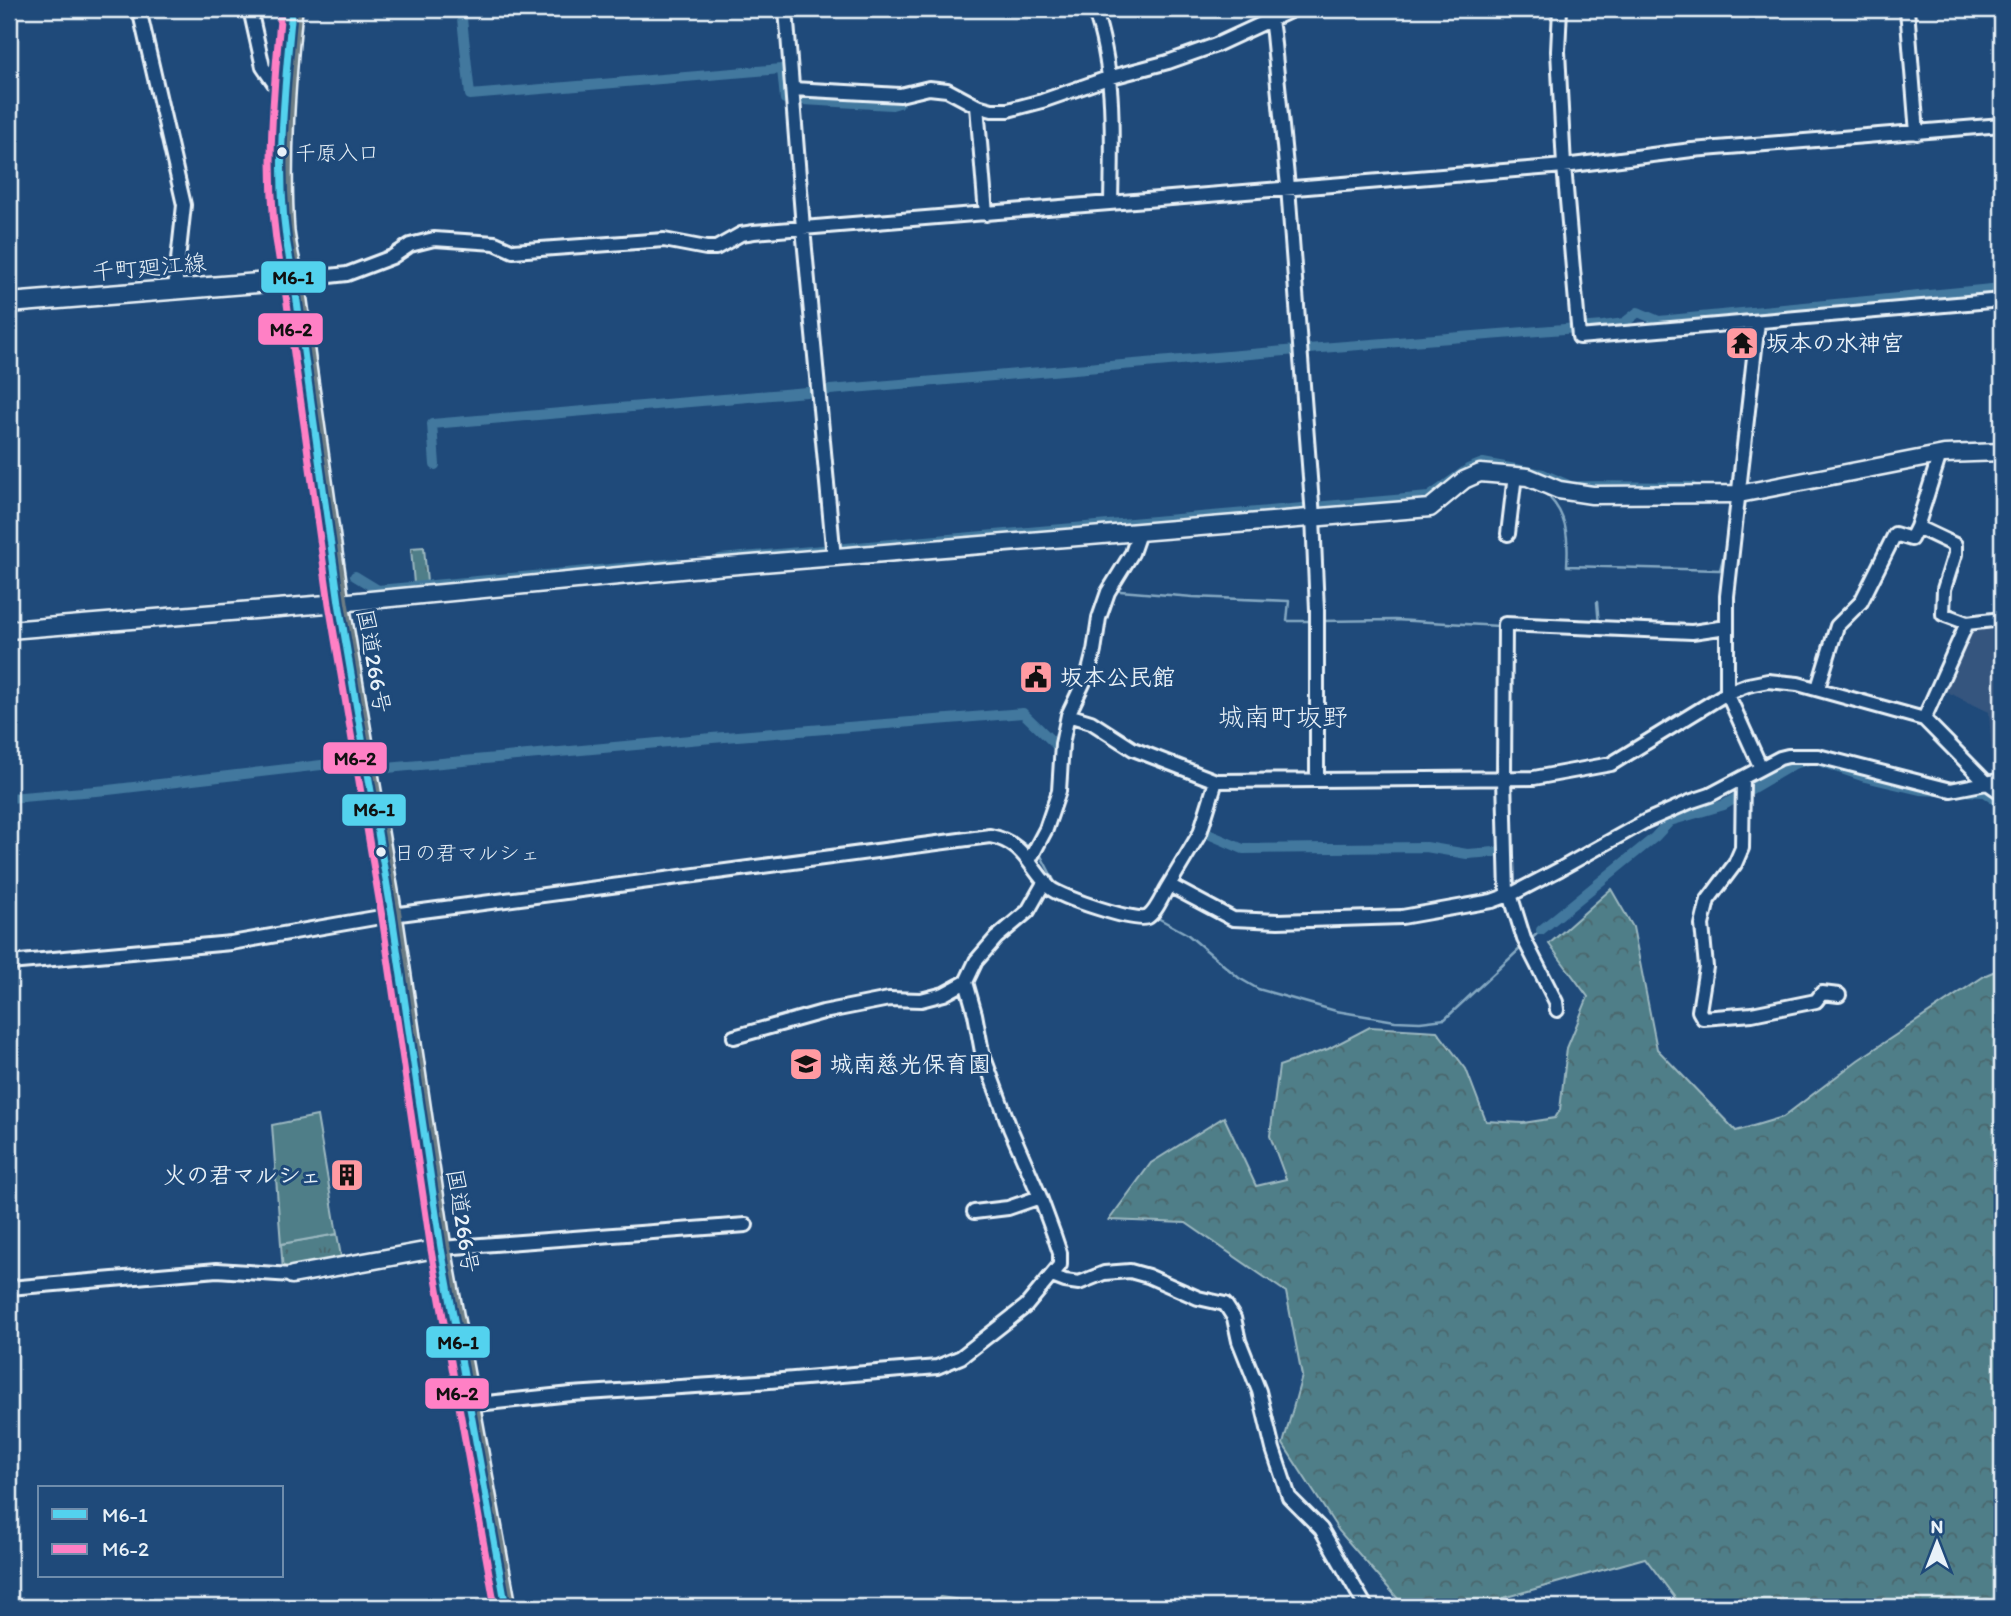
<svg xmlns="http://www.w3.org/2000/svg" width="2011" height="1616" viewBox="0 0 2011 1616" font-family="Itim,'Klee One',sans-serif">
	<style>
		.built { fill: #34547e }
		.grass { fill: url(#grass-tufts); stroke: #9cb8c0; stroke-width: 2 }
		.forest { fill: url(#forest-crowns); stroke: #9cb8c0; stroke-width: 2 }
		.garden { fill: #4f7e88; stroke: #9cb8c0; stroke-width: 2 }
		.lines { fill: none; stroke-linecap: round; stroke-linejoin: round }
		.stream { stroke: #84a8c2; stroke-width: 2.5 }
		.canal { stroke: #42789e; stroke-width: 10 }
		.minor-casing { stroke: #e8f1f8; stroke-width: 18 }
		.tertiary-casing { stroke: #e8f1f8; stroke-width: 21 }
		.secondary-casing { stroke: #e8f1f8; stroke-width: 23 }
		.trunk-casing { stroke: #e8f1f8; stroke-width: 24 }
		.minor { stroke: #1f4a7a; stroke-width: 12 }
		.tertiary { stroke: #1f4a7a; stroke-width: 16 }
		.secondary { stroke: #1f4a7a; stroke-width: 18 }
		.trunk { stroke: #6d7d84; stroke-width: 19 }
		.bus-1-casing { stroke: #1f4a7a; stroke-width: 12 }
		.bus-2-casing { stroke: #1f4a7a; stroke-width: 12 }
		.bus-1 { stroke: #53d2ee; stroke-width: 7 }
		.bus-2 { stroke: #ff80c5; stroke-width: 7 }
		.bus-dot { fill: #e8f1f8; stroke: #1f4a7a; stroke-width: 2.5 }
		.labels { text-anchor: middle; stroke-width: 6; stroke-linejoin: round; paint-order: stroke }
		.bus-label { font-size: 21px; fill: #e8f1f8; stroke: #1f4a7a; text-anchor: start }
		.street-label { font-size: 23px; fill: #e8f1f8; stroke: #1f4a7a }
		.poi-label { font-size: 23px; font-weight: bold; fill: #e8f1f8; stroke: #1f4a7a; text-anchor: start }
		.quarter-label { font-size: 26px; fill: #e8f1f8; stroke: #1f4a7a }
		.line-badge { stroke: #1f4a7a; stroke-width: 2.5 }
		.pale-badge-label { font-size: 19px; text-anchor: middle; font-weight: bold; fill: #111 }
	</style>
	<defs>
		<pattern id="grass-tufts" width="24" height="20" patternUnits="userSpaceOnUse" patternTransform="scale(1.75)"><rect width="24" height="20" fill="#4f7e88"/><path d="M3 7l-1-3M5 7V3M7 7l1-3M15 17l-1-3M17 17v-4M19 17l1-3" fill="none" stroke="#4b666c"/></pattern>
		<pattern id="forest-crowns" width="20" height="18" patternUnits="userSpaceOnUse" patternTransform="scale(1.75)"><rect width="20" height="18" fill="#4f7e88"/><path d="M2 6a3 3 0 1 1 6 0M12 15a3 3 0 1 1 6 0" fill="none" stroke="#4b666c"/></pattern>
	</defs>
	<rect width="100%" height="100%" fill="#1f4a7a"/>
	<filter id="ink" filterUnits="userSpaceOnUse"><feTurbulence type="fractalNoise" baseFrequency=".0143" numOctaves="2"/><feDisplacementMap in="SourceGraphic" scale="14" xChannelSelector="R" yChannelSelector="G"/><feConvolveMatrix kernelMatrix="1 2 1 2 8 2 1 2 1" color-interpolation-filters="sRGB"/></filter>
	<g filter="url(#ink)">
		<!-- built -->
		<path class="built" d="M2002,624V773L1993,774L1989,712L1943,690L1971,627Z"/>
		<!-- grass -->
		<path class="grass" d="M424,547L427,583L414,584L411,548Z
			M337,1234L342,1262L283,1272L281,1244Z"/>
		<!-- forest -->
		<path class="forest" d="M1611,889L1633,927L1657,1049L1736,1131L1783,1117L1858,1060L1986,975L2002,968V1607H1682L1645,1558L1503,1598L1490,1607H1405L1339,1531L1283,1444L1302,1376L1286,1292L1186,1223L1109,1220L1151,1163L1224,1117L1256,1186L1286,1179L1270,1136L1279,1066L1328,1049L1370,1027L1437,1031L1466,1069L1486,1121L1523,1123L1555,1118L1560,1110L1567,1048L1588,997L1549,944Z
			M940,1597L983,1603L982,1607H932Z"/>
		<!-- garden -->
		<path class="garden" d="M317,1116L337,1234L281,1244L272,1125Z"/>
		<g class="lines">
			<!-- stream -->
			<path class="stream" d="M1542,491C1567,510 1569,537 1567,566L1720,570L1728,538
				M1443,507L1474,484
				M1120,591L1193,597L1289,601L1287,621H1313
				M1597,602L1599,625
				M1320,621L1395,620L1499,626
				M1587,634H1599V632
				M992,831L999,830L1030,847
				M1039,852L1057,886
				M1102,903L1143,912
				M1156,917L1187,934L1239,978L1258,989L1336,1011L1395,1021L1420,1022L1445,1019L1523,946
				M1528,942L1541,930"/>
			<!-- canal -->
			<path class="canal" d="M461,9L470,95L782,69L785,99L892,105L899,103
				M435,465L432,424L1308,349L1603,326L1624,323L1638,312L1659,321L2002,288
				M720,559L1429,497L1468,469L1483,463L1543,474L1571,486L1692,487
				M355,576L378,590L676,563
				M387,768L712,738L1023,713L1055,744
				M1960,791L1984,792L2002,805
				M9,798L108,790L347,762
				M1206,833L1243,849L1426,847L1467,854L1495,852
				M1541,930L1655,837L1670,821L1724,805L1794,764L1813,759L1865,777L1920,790L1940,791"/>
			<!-- minor casing -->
			<g class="minor-casing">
				<path id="minor" d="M139,9L184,205L175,288
					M250,9L263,67L285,99
					M786,9L803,228L834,558
					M1094,9C1116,71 1112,138 1111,203
					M1265,9L1271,20L1273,34L1288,187L1313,517L1317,610V779
					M1560,9L1558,51L1564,166L1579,337L2002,300
					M1907,9L1917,133
					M793,89L900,95L929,88L947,90L977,106L992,110H1008L1042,101L1108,78L1168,62L1216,45L1294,9
					M977,106L986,214
					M294,280L347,274L392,257L410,245L434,239L495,243L513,251L664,240L706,248H716L741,234L754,232L1564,166L1692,150L2002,125
					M1758,322L1727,596V693L1761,768
					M1917,527L1940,454
					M1508,534L1515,475
					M1818,688L1837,626L1861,602L1895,534L1911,539L1917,527L1955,545V554L1944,589L1943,614L1967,623L2002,619
					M1068,715L1091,722L1133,749L1216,781L1534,778L1611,764L1727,693L1748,685L1768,681L1798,684L1924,719L1986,782L2002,793
					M1924,719L1967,623
					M1743,778L1742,848L1735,864L1708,900L1702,925L1706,967L1699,1011L1703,1018L1752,1014L1816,1001L1822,993L1839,995
					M1029,861L1046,829L1059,791L1062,744L1068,715L1089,671L1094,651L1099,618L1108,592L1132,553L1139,533
					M1169,885L1200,833L1216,781
					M1507,894L1504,778L1505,624L1692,632L1727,627
					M1510,894L1524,939L1556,1002L1557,1010
					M9,963L231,943L392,915L990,836C1024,842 1029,867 1050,888C1060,897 1139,924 1148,917C1157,911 1163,894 1169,885L1233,919L1278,921L1402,917L1492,901L1514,893L1560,869L1646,821L1692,801L1710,795L1780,758L1788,756H1818L1951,790L2002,780
					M734,1037L823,1012L889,999L921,1000L944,994L966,982L976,961L996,938L1028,911L1045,881
					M974,1212L1008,1208L1040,1197
					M441,1248L746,1225
					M1052,1276L1065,1281L1079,1283L1104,1273L1130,1271L1148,1276L1198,1298L1225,1304L1234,1318L1239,1341L1259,1391L1273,1449L1289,1497L1321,1529L1366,1607
					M9,1288L217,1270L292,1275
					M468,1405L571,1394L758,1382L937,1367L961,1357L1026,1306L1060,1265V1253L1054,1235L1040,1197L1010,1128L982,1052L975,1014L966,982"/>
			</g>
			<!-- tertiary casing -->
			<g class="tertiary-casing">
				<path id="tertiary" d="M9,630L339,603L691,569L1430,508L1464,480L1480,473L1528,477L1559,490L1592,495L1739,494L1944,454L2002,452
					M292,1275L441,1248"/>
			</g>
			<!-- secondary casing -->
			<g class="secondary-casing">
				<path id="secondary" d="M9,303L294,280"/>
			</g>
			<!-- trunk casing -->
			<g class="trunk-casing">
				<path id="trunk" d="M292,9C285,82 279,158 284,232C286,248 290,264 294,280L339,603L392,915L441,1248L506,1607"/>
			</g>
			<!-- minor -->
			<use href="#minor" class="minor"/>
			<!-- tertiary -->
			<use href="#tertiary" class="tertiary"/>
			<!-- secondary -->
			<use href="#secondary" class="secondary"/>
			<!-- trunk -->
			<use href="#trunk" class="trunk"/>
			<!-- bus-1 casing -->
			<g class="bus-1-casing">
				<path id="bus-1" d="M292,9C284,98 272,192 294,280L339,603L392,915L441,1248L506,1607"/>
			</g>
			<!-- bus-2 casing -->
			<g class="bus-2-casing">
				<path id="bus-2" d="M281,9C273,99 262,193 284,282L329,604L382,917L431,1250L495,1607"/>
			</g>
			<!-- bus-1 -->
			<use href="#bus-1" class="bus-1"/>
			<!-- bus-2 -->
			<use href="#bus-2" class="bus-2"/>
		</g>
	</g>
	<!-- icons -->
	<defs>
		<g id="temple-square" transform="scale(1.75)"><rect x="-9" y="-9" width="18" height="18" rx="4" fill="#ff9aa2" stroke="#1f4a7a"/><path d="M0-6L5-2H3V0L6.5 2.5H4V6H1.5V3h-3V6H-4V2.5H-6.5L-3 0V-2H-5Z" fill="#111"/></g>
		<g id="civic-square" transform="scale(1.75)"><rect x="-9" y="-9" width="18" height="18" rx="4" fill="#ff9aa2" stroke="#1f4a7a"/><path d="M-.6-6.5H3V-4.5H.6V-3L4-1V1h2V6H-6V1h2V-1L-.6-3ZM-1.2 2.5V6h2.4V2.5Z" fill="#111"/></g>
		<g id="school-square" transform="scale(1.75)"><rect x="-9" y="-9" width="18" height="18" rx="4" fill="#ff9aa2" stroke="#1f4a7a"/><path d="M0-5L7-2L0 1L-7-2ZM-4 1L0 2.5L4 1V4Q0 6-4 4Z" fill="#111"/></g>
		<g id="building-square" transform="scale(1.75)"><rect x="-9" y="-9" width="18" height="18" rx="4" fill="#ff9aa2" stroke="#1f4a7a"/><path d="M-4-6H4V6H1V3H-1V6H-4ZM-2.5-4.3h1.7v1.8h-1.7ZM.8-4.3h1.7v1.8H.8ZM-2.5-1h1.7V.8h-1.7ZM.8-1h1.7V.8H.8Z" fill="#111"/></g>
	</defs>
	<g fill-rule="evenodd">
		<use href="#temple-square" x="1742" y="343"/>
		<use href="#civic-square" x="1036" y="677"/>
		<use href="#school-square" x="806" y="1064"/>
		<use href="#building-square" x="347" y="1175"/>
	</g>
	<!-- markers -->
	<g class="bus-dot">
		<circle cx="282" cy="152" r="6"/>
		<circle cx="381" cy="852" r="6"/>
	</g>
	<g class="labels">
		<!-- bus labels -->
		<g class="bus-label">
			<text x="295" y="160">千原入口</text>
			<text x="394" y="860">日の君マルシェ</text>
		</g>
		<!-- street labels -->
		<g class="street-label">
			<text transform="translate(149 267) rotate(-5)" y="8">千町廻江線</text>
			<text transform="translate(374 661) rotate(80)" y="8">国道266号</text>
			<text transform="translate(463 1221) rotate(81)" y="8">国道266号</text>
		</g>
		<!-- poi labels -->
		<g class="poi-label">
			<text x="1766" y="351">坂本の水神宮</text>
			<text x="1060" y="685">坂本公民館</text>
			<text x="830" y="1072">城南慈光保育園</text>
			<text x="322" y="1183" text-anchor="end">火の君マルシェ</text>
		</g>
		<!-- quarter labels -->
		<g class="quarter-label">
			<text x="1283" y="726">城南町坂野</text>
		</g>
	</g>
	<g class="line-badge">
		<rect x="260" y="260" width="67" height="34" rx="7" fill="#53d2ee"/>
		<rect x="257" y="312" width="67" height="34" rx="7" fill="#ff80c5"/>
		<rect x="322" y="741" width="66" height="34" rx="7" fill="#ff80c5"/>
		<rect x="341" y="793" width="66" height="34" rx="7" fill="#53d2ee"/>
		<rect x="425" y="1325" width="66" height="34" rx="7" fill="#53d2ee"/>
		<rect x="424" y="1377" width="66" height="33" rx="7" fill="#ff80c5"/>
	</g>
	<g class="pale-badge-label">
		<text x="293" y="284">M6-1</text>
		<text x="291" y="336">M6-2</text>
		<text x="355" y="765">M6-2</text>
		<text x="374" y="816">M6-1</text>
		<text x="458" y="1349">M6-1</text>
		<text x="457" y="1400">M6-2</text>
	</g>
	<!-- margin -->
	<rect width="2011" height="1616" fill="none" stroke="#1f4a7a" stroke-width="35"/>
	<rect x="18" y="18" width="1976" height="1581" fill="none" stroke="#e8f1f8" stroke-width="2.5" filter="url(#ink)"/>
	<!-- legend -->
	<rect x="38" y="1486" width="245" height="91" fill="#1f4a7a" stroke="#6f8dac" stroke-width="2"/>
	<rect x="52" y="1509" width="35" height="10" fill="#53d2ee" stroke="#6f8dac" stroke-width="2"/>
	<text x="102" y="1522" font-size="21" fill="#e8f1f8">M6-1</text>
	<rect x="52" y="1544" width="35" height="10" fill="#ff80c5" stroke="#6f8dac" stroke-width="2"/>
	<text x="102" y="1556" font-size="21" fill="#e8f1f8">M6-2</text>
	<!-- north arrow -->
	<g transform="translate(1937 1543)" stroke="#1f4a7a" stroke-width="5" paint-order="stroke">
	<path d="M0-5L12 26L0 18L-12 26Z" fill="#e8f1f8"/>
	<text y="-10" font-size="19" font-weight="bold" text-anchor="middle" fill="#e8f1f8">N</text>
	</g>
</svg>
